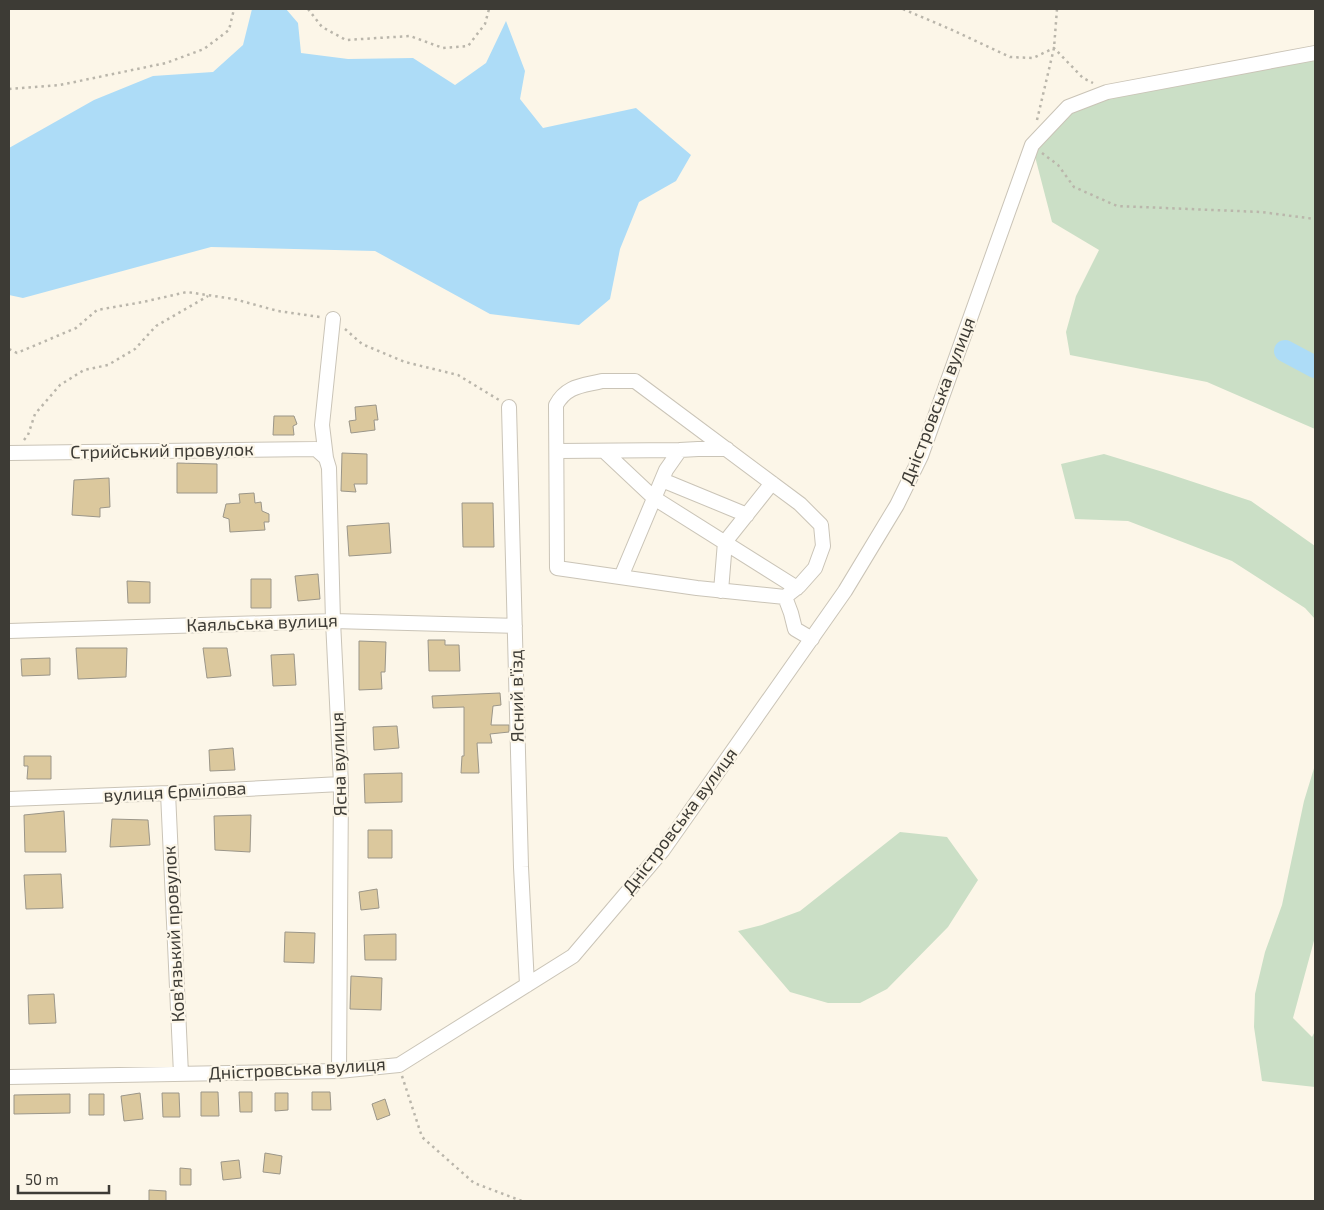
<svg xmlns="http://www.w3.org/2000/svg" width="1324" height="1210" viewBox="0 0 1324 1210" font-family="'Exo 2',sans-serif">
	<style>
		.green { fill: #cbdfc6 }
		.water { fill: #addcf7 }
		.lines { fill: none; stroke-linecap: round; stroke-linejoin: round }
		.river { stroke: #addcf7; stroke-width: 22 }
		.building { fill: #dbc89d; stroke: #9b9689 }
		.minor-casing { stroke: #cac4b7; stroke-width: 16 }
		.path { stroke: #bab6ab; stroke-width: 2.5; stroke-dasharray: 2.5 4; stroke-linecap: butt }
		.minor { stroke: #fff; stroke-width: 14 }
		.labels { text-anchor: middle; stroke-width: 4.5; stroke-linejoin: round; paint-order: stroke }
		.street-label { font-size: 18px; fill: #3d3b35; stroke: #fcf6e8 }
	</style>
	<rect width="100%" height="100%" fill="#fcf6e8"/>
	<!-- green -->
	<path class="green" d="M1315,53V429L1207,382L1070,355L1066,332L1076,296L1099,250L1052,222L1032,145L1068,107Z
		M1104,454L1163,472L1251,501L1315,546V619L1305,608L1232,561L1128,521L1075,519L1061,464Z
		M1315,765V937L1293,1018L1312,1037L1315,1031V1087L1262,1081L1254,1027L1255,994L1265,952L1282,905L1304,801Z
		M900,832L947,837L978,880L948,927L887,989L860,1003H828L790,992L738,931L762,925L800,911Z"/>
	<!-- water -->
	<path class="water" d="M252,9H286L298,23L301,53L348,59L413,58L455,85L486,63L506,21L525,71L520,99L543,128L636,108L691,155L676,181L639,202L620,249L610,299L579,325L490,314L375,251L211,247L23,298L9,295V148L94,100L153,76L213,72L243,45Z"/>
	<g class="lines">
		<!-- river -->
		<path class="river" d="M1285,351L1315,367"/>
	</g>
	<!-- building -->
	<path class="building" d="M376,405L378,420H374L375,430L351,433L349,421L356,420L355,407Z
		M274,416H294L297,424L293,426L294,435H273Z
		M342,453L367,454V484H354L356,492L341,491Z
		M177,463L217,464V493H177Z
		M109,478L110,507L100,508V517L72,515L74,480Z
		M254,493L255,503L261,502L262,511L269,514V522H264L265,530L230,532L229,519L223,517L226,504L240,503L239,494Z
		M462,503H493L494,547H463Z
		M389,523L391,553L349,556L347,526Z
		M318,574L320,599L298,601L295,576Z
		M251,579H271V608H251Z
		M127,581L150,582V603H128Z
		M428,640H445V645H459L460,671H429Z
		M359,641L386,642L385,672H381L382,689L359,690Z
		M76,648H127L126,677L78,679Z
		M203,648H227L231,676L207,678Z
		M294,654L296,685L273,686L271,655Z
		M50,658V675L22,676L21,659Z
		M500,693L501,705L493,706L491,725H509V732L490,734L492,743H477L479,773H461L462,756H464V707L433,708L432,696Z
		M397,726L399,748L374,750L373,727Z
		M233,748L235,770L210,771L209,750Z
		M24,756H51V779H27L28,766H24Z
		M402,773V802L365,803L364,774Z
		M64,811L66,852H25L24,815Z
		M251,815L250,852L215,850L214,816Z
		M112,819L148,820L150,845L110,847Z
		M368,830H392V858H368Z
		M61,874L63,908L26,909L24,875Z
		M377,889L379,908L361,910L359,892Z
		M285,932L315,933L314,963L284,962Z
		M396,934V960H365L364,935Z
		M351,976L382,978L381,1010L350,1009Z
		M54,994L56,1023L29,1024L28,995Z
		M201,1092H218L219,1116H201Z
		M239,1092H252V1112H240Z
		M312,1092H330L331,1110H312Z
		M140,1093L143,1119L124,1121L121,1096Z
		M162,1093H179L180,1117H163Z
		M275,1093H288V1110L275,1111Z
		M70,1094V1113L14,1114V1095Z
		M89,1094H104V1115H89Z
		M385,1099L390,1115L377,1120L372,1104Z
		M265,1153L282,1156L280,1174L263,1172Z
		M239,1160L241,1178L223,1180L221,1162Z
		M180,1168L191,1169V1185H180Z
		M149,1190L166,1191V1201H149Z"/>
	<g class="lines">
		<!-- minor casing -->
		<g class="minor-casing">
			<path id="minor" d="M602,381H635L800,504L821,525L823,546L815,568L799,586L785,597L697,588L557,568L556,405C567,385 583,386 602,381Z
				M509,407L521,867L527,985
				M558,451L680,450
				M604,451L654,498L797,588
				M9,453L316,449L326,458L329,468L333,621L341,784L339,1071
				M326,458L322,425L333,319
				M662,480L747,515
				M621,577L666,470L680,450L698,449H727
				M721,591L725,542L772,483
				M785,597L791,613L795,629L812,639
				M9,631L333,621L515,626
				M168,793L181,1074
				M9,799L168,793L341,784
				M9,1077L339,1071L399,1065L573,956L663,850L845,591L897,505L921,456L1032,145L1068,107L1107,92L1315,53"/>
		</g>
		<!-- path -->
		<path class="path" d="M308,9L322,27L346,40L410,36L443,48L468,46L485,24L489,9
			M903,9L950,29L1010,57L1033,58L1054,48L1083,78L1093,83
			M9,89L60,85L166,63L204,49L229,30L234,9
			M1037,120L1054,48L1057,9
			M1042,153L1058,165L1074,187L1117,206L1261,212L1315,219
			M345,329L362,344L405,362L458,375L499,400
			M9,349L17,353L76,328L97,310L143,302L187,292L234,299L278,311L320,317
			M24,440L28,435L35,414L60,385L84,370L108,365L135,349L156,326L208,296
			M402,1076L422,1137L474,1183L522,1201"/>
		<!-- minor -->
		<use href="#minor" class="minor"/>
	</g>
	<g class="labels">
		<!-- street labels -->
		<g class="street-label">
			<text transform="translate(938 401) rotate(-69)" y="6">Дністровська вулиця</text>
			<text transform="translate(162 451) rotate(-1)" y="6">Стрийський провулок</text>
			<text transform="translate(262 623) rotate(-2)" y="6">Каяльська вулиця</text>
			<text transform="translate(517 696) rotate(-91)" y="6">Ясний в'їзд</text>
			<text transform="translate(339 764) rotate(-92)" y="6">Ясна вулиця</text>
			<text transform="translate(175 792) rotate(-3)" y="6">вулиця Єрмілова</text>
			<text transform="translate(680 821) rotate(-53)" y="6">Дністровська вулиця</text>
			<text transform="translate(174 934) rotate(-93)" y="6">Ков'язький провулок</text>
			<text transform="translate(297 1069) rotate(-3)" y="6">Дністровська вулиця</text>
		</g>
	</g>
	<!-- border -->
	<rect width="1324" height="1210" fill="none" stroke="#3d3b35" stroke-width="20"/>
	<!-- scale -->
	<path d="M18 1185v8h91v-8" fill="none" stroke="#3d3b35" stroke-width="2.5"/>
	<text x="25" y="1185" font-size="15" fill="#3d3b35" stroke="#fcf6e8" stroke-width="4" paint-order="stroke">50 m</text>
</svg>
